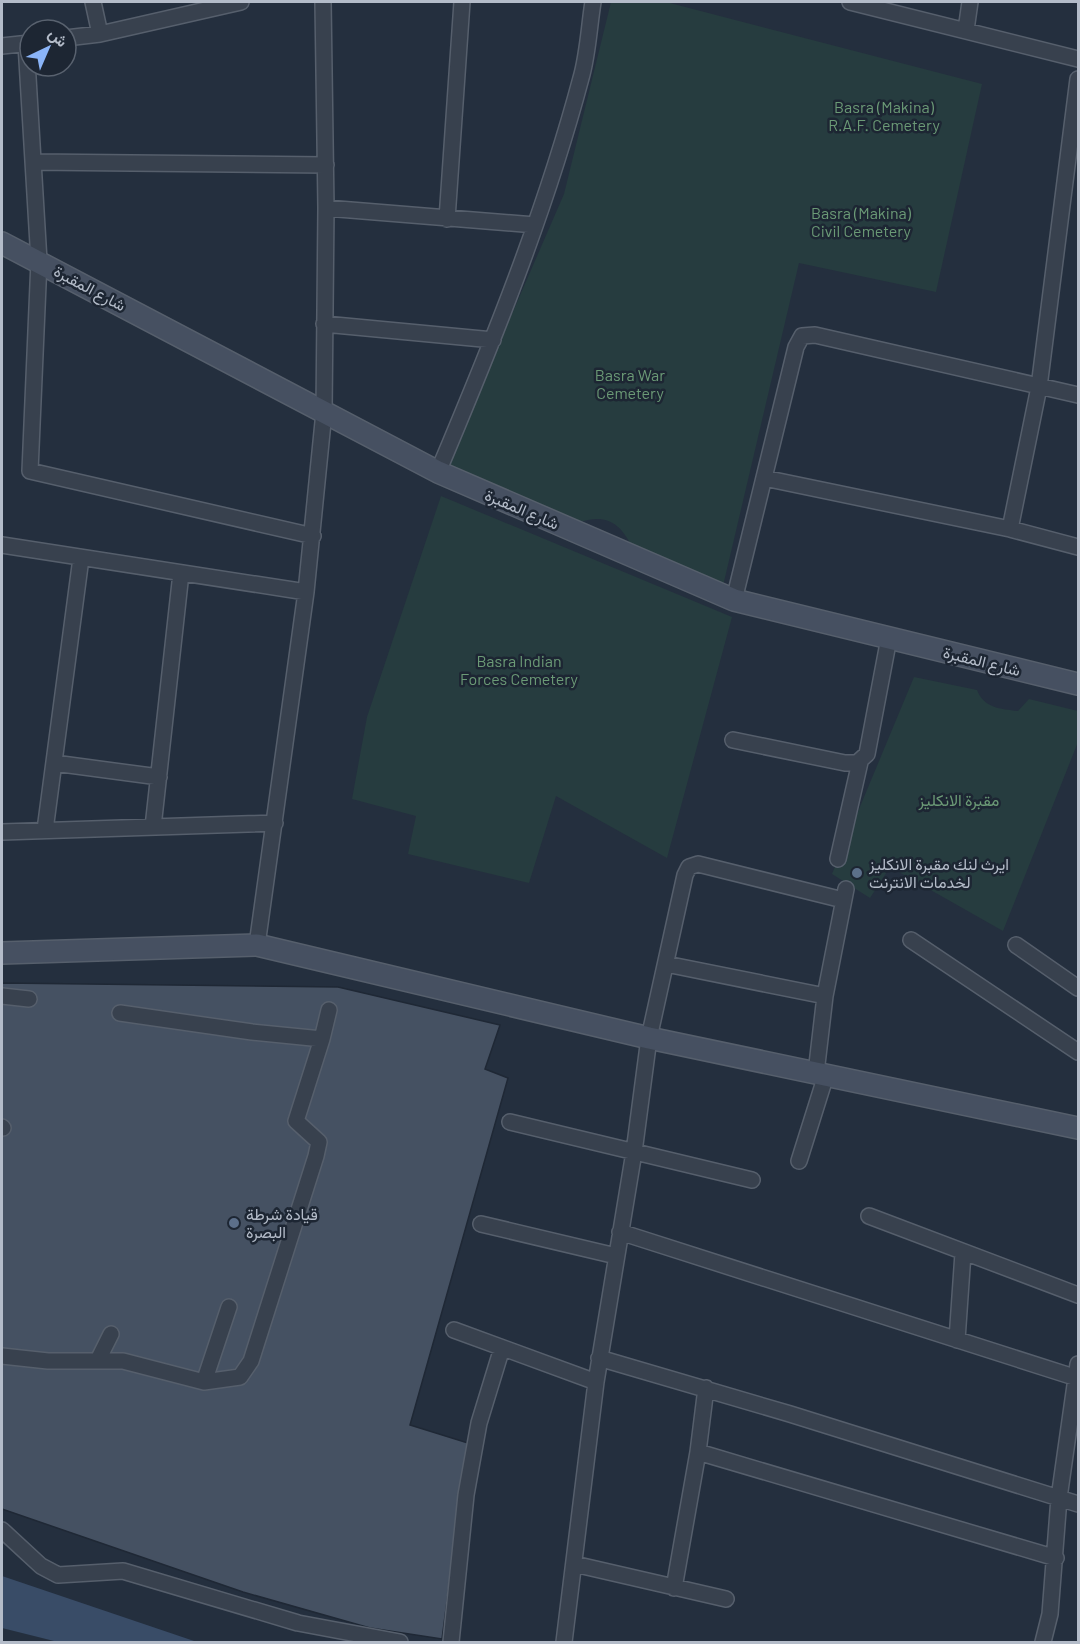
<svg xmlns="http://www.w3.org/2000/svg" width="1080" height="1644" viewBox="0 0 1080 1644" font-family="Barlow,Vazirmatn,sans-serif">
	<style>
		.green { fill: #263c3f }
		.water { fill: #394c67 }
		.building { fill: #455162; stroke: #1f2835; stroke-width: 1.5 }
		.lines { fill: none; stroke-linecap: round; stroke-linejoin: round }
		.street-casing { stroke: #565f6c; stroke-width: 18 }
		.secondary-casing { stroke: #565f6c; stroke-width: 24 }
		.street { stroke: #38414e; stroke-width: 15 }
		.secondary { stroke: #465061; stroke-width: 21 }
		.service-dot { fill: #5c6f8a; stroke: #1d2633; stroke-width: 2 }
		.labels { text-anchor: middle; stroke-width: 5; stroke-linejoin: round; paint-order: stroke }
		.park-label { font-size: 16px; fill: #6b9a76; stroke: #1d2633 }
		.street-label { font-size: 16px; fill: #b4bcc9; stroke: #1d2633 }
		.poi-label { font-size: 16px; fill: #b4bcc9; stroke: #1d2633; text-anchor: start }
	</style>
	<rect width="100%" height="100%" fill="#242f3e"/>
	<!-- green -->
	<path class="green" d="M611,2H666L982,84L936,292L799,263L723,586L632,547C619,520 603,513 575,524L446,466L564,194Z
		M441,496L732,617L667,858L556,796L529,883L408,854L416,816L352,799L367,717Z
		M914,677L977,690C984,708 1000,709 1018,711L1029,699L1078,711V742L1003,931L890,867L870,898L832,874Z"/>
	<!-- water -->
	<path class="water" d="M2,1576L197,1642H58L2,1628Z"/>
	<!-- building -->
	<path class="building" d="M2,983L338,987L500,1025L485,1069L508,1078L410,1425L468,1443L442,1639L370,1628L243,1592L2,1509Z"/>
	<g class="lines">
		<!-- street casing -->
		<g class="street-casing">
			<path id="street" d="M93,2L100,34
				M850,2L1078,59
				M966,30L970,2
				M66,38L100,34L241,2
				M26,44L39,261L30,471L313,536
				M2,46L30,43
				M33,162L326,165
				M326,208L535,225
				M447,219L462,2
				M324,324L493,340
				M438,472C492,344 545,213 581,78C588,54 589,27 593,2
				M764,478L1010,529L1078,547
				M1010,529L1039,387L1078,79
				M2,545L306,592
				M734,600L796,347L802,336L815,335L1078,395
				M733,740L845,763H857L867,754L889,638
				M54,763L159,777
				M153,827L181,573
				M45,830L81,558
				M2,832L275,823
				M838,859L860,762
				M911,940L1078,1052
				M257,945L306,592L324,412L326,208L323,2
				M1016,945L1078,988
				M666,964L825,996
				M2,996L29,999
				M120,1013L252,1032L322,1039L329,1010
				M816,1073L825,996L846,889
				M510,1122L752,1180
				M2,1127L3,1128
				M799,1161L826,1075
				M869,1216L1078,1295
				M481,1224L616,1256
				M620,1232L1077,1378
				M454,1330L596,1382
				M957,1340L963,1253
				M2,1356L48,1361H123L204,1382L240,1377L251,1361L316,1156L319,1142L296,1121L322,1039
				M599,1358L790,1414L1078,1504
				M98,1360L111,1334
				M204,1382L229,1307
				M698,1452L1056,1558
				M2,1530L41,1566L58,1575L123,1571L298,1623L400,1642
				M574,1564L726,1599
				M674,1588L698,1452L706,1388
				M451,1642L466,1495L479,1423L502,1348
				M564,1642L596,1382L634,1152L649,1038L685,875L689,867L698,864L843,900
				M1043,1642L1050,1614L1059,1498L1078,1364"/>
		</g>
		<!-- secondary casing -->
		<g class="secondary-casing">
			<path id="secondary" d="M2,243L438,472L734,600L1078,684
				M2,953L257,945L649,1038L1078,1128"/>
		</g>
		<!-- street -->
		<use href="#street" class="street"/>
		<!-- secondary -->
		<use href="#secondary" class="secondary"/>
	</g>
	<!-- markers -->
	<g class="service-dot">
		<circle cx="857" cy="873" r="6"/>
		<circle cx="234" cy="1223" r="6"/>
	</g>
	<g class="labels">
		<!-- park labels -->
		<g class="park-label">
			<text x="884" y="113">Basra (Makina)<tspan x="884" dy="18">R.A.F. Cemetery</tspan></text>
			<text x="861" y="219">Basra (Makina)<tspan x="861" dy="18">Civil Cemetery</tspan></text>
			<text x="630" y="381">Basra War<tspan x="630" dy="18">Cemetery</tspan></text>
			<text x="519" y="667">Basra Indian<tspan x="519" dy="18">Forces Cemetery</tspan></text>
			<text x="959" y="806">مقبرة الانكليز</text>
		</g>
		<!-- street labels -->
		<g class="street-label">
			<text transform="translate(90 288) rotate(28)" y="6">شارع المقبرة</text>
			<text transform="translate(522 509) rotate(23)" y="6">شارع المقبرة</text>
			<text transform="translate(982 661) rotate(14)" y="6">شارع المقبرة</text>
		</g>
		<!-- poi labels -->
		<g class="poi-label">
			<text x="869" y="870">ايرث لنك مقبرة الانكليز<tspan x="869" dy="18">لخدمات الانترنت</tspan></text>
			<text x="246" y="1220">قيادة شرطة<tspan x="246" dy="18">البصرة</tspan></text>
		</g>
	</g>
	<!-- border -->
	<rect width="1080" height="1644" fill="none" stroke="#b4bcc9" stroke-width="6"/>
	<!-- north arrow -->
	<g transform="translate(48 48) rotate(44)"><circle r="28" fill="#1d2633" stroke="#59626f" stroke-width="1.5"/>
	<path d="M0-4.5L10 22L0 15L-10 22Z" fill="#8ab4f8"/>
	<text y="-9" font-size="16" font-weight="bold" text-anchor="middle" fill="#b4bcc9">ش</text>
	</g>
</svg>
